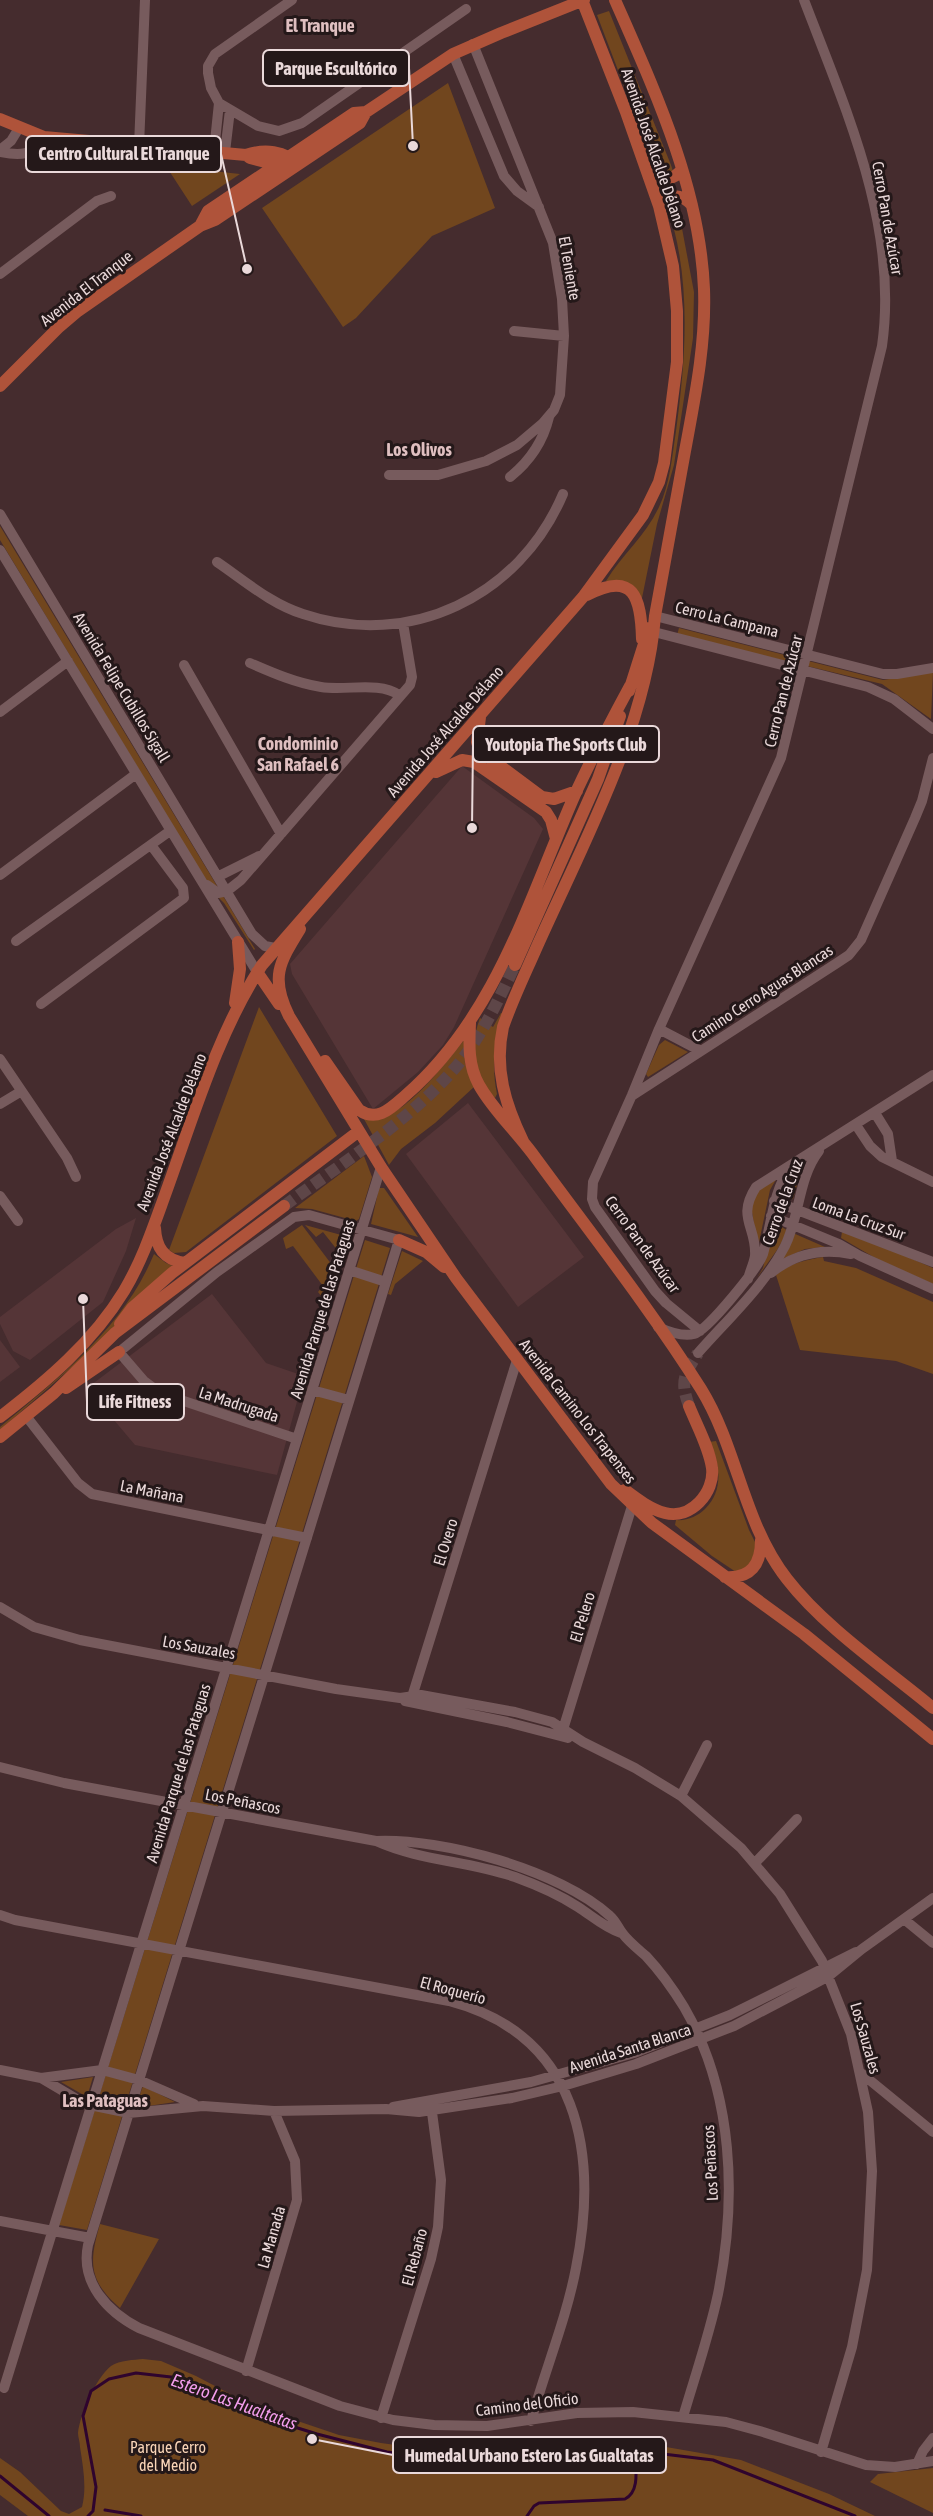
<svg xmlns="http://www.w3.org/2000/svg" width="933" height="2516" viewBox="0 0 933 2516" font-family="'Asap Condensed',sans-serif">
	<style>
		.built { fill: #553537 }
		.green { fill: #71461e }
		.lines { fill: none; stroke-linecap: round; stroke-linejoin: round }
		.stream { stroke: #2f042e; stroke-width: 3 }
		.major-tunnel { stroke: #5e4648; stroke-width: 12; stroke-dasharray: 12 6; stroke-linecap: butt }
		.minor { stroke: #775b5d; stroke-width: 10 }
		.major { stroke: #af533a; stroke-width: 12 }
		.labels { text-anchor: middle; stroke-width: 6; stroke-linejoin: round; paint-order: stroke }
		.street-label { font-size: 16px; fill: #ead9da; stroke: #241819 }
		.park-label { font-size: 16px; fill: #fad5b8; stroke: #241819 }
		.neighbourhood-label { font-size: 18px; font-weight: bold; fill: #dfbfc0; stroke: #241819 }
		.water-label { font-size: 18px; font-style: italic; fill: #f39dec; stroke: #241819 }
		.leader { fill: none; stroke: #ead9da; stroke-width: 2 }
		.callout-dot { fill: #ead9da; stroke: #241819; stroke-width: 2 }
		.callout { fill: #241819; stroke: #ead9da; stroke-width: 2 }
		.callout-label { font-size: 18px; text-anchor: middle; font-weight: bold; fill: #ead9da }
	</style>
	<rect width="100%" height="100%" fill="#452c2e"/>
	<!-- built -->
	<path class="built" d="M462,766L534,818L543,829L454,1027L443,1045L418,1072L373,1109L292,974L290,964Z
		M468,1103L584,1257L518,1307L406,1154Z
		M136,1218L126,1251L103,1302L30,1360L13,1351L0,1324V1317L116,1229Z
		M212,1294L266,1363L304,1376L277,1475L135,1445L87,1388Z
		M0,1340L20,1367L0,1382Z"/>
	<!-- green -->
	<path class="green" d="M609,11L671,165L673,171L665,175L624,86L597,15Z
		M448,83L495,208L432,236L356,318L343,327L262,208Z
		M166,166L240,174L192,206Z
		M668,202H677L694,292L693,338L674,465L657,524L642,598L606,581C622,555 646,535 659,507C670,484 672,457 676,431C686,357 692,278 667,206Z
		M0,526L255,949L254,950L224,903L213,892L0,540Z
		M679,628L883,680L933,672L931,719L882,684L677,635Z
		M259,1007L337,1136L186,1252L174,1253L169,1250Z
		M501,1013H503C495,1042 491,1065 497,1094L495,1098C472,1081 470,1043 480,1018L493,1027Z
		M464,1040L465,1063L475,1086L435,1123L401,1149L389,1165L364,1119C371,1118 380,1118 387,1115C412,1107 447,1061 464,1040Z
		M665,1040L688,1052L648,1077L646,1074L659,1045Z
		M364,1156L372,1177L359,1219L356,1221L312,1209L295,1208Z
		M804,1160L793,1199L780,1195L794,1169Z
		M778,1176L770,1190L758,1247L750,1201L762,1185Z
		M379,1188H384L418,1237L371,1224Z
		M776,1223L788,1231L777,1250L757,1278L763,1268L773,1224Z
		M302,1225L338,1273L332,1297H322L318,1292L323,1286L293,1246L286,1249L283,1238Z
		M305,1225L352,1238L349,1248L346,1251H338L323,1232L316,1237Z
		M842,1232L871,1241L933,1268V1284L877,1259L841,1238Z
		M793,1233L825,1247L805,1249L778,1261Z
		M365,1240L390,1248L87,2230L59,2225Z
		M402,1251L423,1261L395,1284L391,1295L388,1294Z
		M154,1254L166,1263L173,1266L95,1347L0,1430V1427C59,1378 124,1327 154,1254Z
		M823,1257L824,1261L856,1268L933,1302V1374L896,1361L800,1350L776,1275C789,1263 806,1260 823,1257Z
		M329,1308L314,1356L308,1346C313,1332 314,1314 329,1308Z
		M694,1405L709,1442L716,1441L749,1530L761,1554L739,1574L712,1556L675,1525L676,1520C687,1521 698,1516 705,1509C735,1479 707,1437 694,1405Z
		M93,2077L87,2097L61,2082Z
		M143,2086L175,2102L135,2108Z
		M100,2224L159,2239L120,2308C88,2280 89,2262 100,2224Z
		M143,2359L161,2361L196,2376L253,2406L339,2435L381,2443L462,2454L523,2447L588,2443H643L741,2460L829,2494L875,2516H28L0,2495V2458L20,2472L61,2511L69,2514L82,2507C87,2487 83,2467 80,2447C80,2442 78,2437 78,2433C80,2414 96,2378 111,2366C120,2360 134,2360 143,2359Z
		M933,2468V2513L870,2482L878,2474Z"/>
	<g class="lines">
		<!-- stream -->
		<path class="stream" d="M0,2476L49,2516
			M105,2510L141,2516
			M88,2516L93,2511L96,2487L83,2416L91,2391L109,2379L136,2373L171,2377L209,2390L256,2415L317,2434L387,2452L448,2460L532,2457L630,2450L713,2460L855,2516
			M527,2516L534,2506L539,2503L625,2499C641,2491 635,2466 635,2450"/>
		<!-- major-tunnel -->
		<path class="major-tunnel" d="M284,1206C342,1163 420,1114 464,1057C485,1029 500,997 515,965
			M689,1406C680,1381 684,1375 698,1353"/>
		<!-- minor -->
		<path class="minor" d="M292,0L215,54L208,66V73L211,88L219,103L258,126L279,131L302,123L466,9
			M453,54L504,176L517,191L539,207
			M139,146L145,0
			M0,150L11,141L19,128
			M214,151L219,103
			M0,152C20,156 33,156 44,137
			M225,152L230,110
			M0,274L97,201L111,196
			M514,331L564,336
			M389,475H438L486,461L517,445L543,423L554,410L560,395L564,336L562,299L553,243L473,44
			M510,477C530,461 543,442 549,417
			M0,514L252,934L265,946L275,948
			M0,550L257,972
			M217,562C245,581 271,604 303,614C410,650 520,596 563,494
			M655,616L883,674H897L933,668
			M654,632L868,687L894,699L933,729
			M250,663C273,673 296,683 321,687C346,691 379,681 399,695
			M184,665L281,834
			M0,712L68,661
			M0,875L136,774
			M219,876L259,856
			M207,885L218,893L227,891L241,880L410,685L412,677L403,623
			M16,941L170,831
			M41,1004L184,898L183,888L151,845
			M659,1029L701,1051
			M0,1059L67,1158L76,1177
			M633,1095L837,963L849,955L861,940L915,818L922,801L933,758
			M0,1104L20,1092
			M875,1113L888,1134L892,1161
			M856,1125L870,1146L882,1157L933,1182
			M0,1196L18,1221
			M774,1201L933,1262
			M771,1216L839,1244L860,1256L933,1289
			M349,1270L386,1282
			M771,1273C794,1254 822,1248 851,1254
			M748,1279C750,1271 754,1263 755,1256C757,1227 736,1218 756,1187L933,1075
			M658,1327C669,1332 682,1337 694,1334C708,1330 758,1268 763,1254C772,1223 772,1193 791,1166
			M700,1331L666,1303L655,1291L595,1207L592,1199L593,1182L632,1095L659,1029L781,758L882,346C899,226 846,110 804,0
			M698,1353C728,1319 764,1286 785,1246C800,1216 798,1178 819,1151
			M312,1390L349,1400
			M26,1416L78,1483L92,1494L307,1538
			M297,1439L160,1393L144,1381L119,1352L217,1272L294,1217L309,1215L399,1240L88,2245C80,2283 108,2312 139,2328L340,2406L393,2420L434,2425L487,2426L577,2413L633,2412L726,2422L763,2432L866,2465L895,2467L933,2461
			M0,1607L34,1627L80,1640L336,1689L400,1698L421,1695L515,1712L552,1722L583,1742L635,1768L681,1796L741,1848L780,1894L822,1961L851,2034L868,2112L872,2171L867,2270L852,2347L821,2452
			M411,1700L517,1360
			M405,1701L507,1722L568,1738
			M561,1736L632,1506
			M0,1767L64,1783L376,1841C420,1861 470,1861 515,1877C537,1885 558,1894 578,1907C592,1916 605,1928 621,1933
			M681,1796L707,1745
			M376,1841C442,1838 560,1870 610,1916C616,1921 618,1928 623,1934C629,1942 638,1949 646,1956C660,1971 673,1989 684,2007C734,2093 737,2199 718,2294C709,2336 695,2376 683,2417
			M755,1863L797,1819
			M0,1915L15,1920L449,2001C579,2035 599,2152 576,2268C566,2320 545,2370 531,2421
			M905,1920L933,1943
			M0,2070L41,2078L102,2070L139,2080L194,2104
			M861,2073L933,2132
			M41,2078L85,2104L129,2113L203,2106L274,2111L386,2109L419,2112L512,2098L563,2086L636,2064L734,2026L829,1976L862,1949L933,1898
			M393,2107L531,2082L634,2053L730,2015L856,1952
			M0,2221L90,2238
			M246,2371L297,2200L295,2161L274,2111
			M4,2388L381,1167
			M381,2418L431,2259L438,2227L441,2180L431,2105
			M917,2464L923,2451L933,2438"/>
		<!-- major -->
		<path class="major" d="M0,119L44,137L246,155C263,149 286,150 297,165
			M639,124L660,176L667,180L675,176L682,170
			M246,155L250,158L281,166
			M659,206C670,192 681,194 692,205
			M200,226L208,211L354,113L366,112
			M0,386L58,328L78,311L200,226L215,220L360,123L366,112L453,54L501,33L584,0
			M587,595C634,570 641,598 642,639
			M629,691L649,628
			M480,717L477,742L480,751L542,797L554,799L577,791
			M436,772L462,760L474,762L546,812L551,820L556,839
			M300,929C279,963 270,978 289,1016L381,1167L456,1278L611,1484L652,1523L804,1634L933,1739
			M515,965L598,779L620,716
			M257,972L279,1004
			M235,1003L240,969L238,942
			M470,1023C469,1045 468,1065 479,1085C493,1110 515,1130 532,1153C589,1231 650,1308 701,1389C738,1449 743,1523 787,1579C824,1627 886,1669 933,1708
			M325,1061L359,1110C378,1123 392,1107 406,1095C497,1016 529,898 576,792C593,756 611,721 630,686
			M523,1141C505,1104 494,1068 503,1027C512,1001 524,976 535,951C581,847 646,730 655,616C665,561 675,506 685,451C695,397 706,344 704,289C700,188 655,91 615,0
			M155,1228C156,1248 164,1259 184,1263
			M399,1240L426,1252L444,1267
			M120,1324L132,1308L172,1273L359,1131
			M66,1388L119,1352
			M0,1417C47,1381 93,1342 124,1291C142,1261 153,1228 165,1195C193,1118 217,1034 262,965L583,597L643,515L659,482L664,463L677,362V311L673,266L659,206L626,112L582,0
			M0,1437L54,1393L115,1333L284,1206
			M625,1490C637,1499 650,1509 665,1513C691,1520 715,1492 712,1468C709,1447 697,1426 689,1406
			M725,1577C751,1579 761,1564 761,1540"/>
	</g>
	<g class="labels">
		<!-- street labels -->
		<g class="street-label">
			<text transform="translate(654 148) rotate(71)" y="6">Avenida José Alcalde Délano</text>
			<text transform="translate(888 218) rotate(80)" y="6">Cerro Pan de Azúcar</text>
			<text transform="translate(570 268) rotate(80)" y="6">El Teniente</text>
			<text transform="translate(86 288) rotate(-38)" y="6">Avenida El Tranque</text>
			<text transform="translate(727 619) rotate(14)" y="6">Cerro La Campana</text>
			<text transform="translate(122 687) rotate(59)" y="6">Avenida Felipe Cubillos Sigall</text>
			<text transform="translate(783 691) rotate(-76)" y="6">Cerro Pan de Azúcar</text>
			<text transform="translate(445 731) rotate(-49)" y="6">Avenida José Alcalde Délano</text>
			<text transform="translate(762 993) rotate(-33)" y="6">Camino Cerro Aguas Blancas</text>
			<text transform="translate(171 1132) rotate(-69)" y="6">Avenida José Alcalde Délano</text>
			<text transform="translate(782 1202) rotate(-70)" y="6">Cerro de la Cruz</text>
			<text transform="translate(859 1218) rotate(20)" y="6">Loma La Cruz Sur</text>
			<text transform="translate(643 1244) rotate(54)" y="6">Cerro Pan de Azúcar</text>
			<text transform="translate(322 1309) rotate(-73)" y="6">Avenida Parque de las Pataguas</text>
			<text transform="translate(239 1404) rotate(18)" y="6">La Madrugada</text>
			<text transform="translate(578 1411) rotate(52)" y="6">Avenida Camino Los Trapenses</text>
			<text transform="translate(152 1491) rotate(11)" y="6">La Mañana</text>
			<text transform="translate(445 1542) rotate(-73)" y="6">El Overo</text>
			<text transform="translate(582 1617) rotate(-73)" y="6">El Pelero</text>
			<text transform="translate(199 1647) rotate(10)" y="6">Los Sauzales</text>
			<text transform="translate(178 1773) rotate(-73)" y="6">Avenida Parque de las Pataguas</text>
			<text transform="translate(243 1801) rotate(11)" y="6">Los Peñascos</text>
			<text transform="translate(453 1990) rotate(15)" y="6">El Roquerío</text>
			<text transform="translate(866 2038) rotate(74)" y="6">Los Sauzales</text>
			<text transform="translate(630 2048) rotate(-18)" y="6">Avenida Santa Blanca</text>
			<text transform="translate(710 2163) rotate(-93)" y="6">Los Peñascos</text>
			<text transform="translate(271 2237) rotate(-74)" y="6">La Manada</text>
			<text transform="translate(414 2257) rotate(-75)" y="6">El Rebaño</text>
			<text transform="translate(527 2404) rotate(-7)" y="6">Camino del Oficio</text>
		</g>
		<!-- park labels -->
		<g class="park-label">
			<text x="168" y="2453">Parque Cerro<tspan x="168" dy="18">del Medio</tspan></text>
		</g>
		<!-- neighbourhood labels -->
		<g class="neighbourhood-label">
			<text x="320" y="32">El Tranque</text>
			<text x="419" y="456">Los Olivos</text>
			<text x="298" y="750">Condominio<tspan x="298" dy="21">San Rafael 6</tspan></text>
			<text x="105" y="2107">Las Pataguas</text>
		</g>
		<!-- water labels -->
		<g class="water-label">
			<text transform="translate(234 2402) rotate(20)" y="6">Estero Las Hualtatas</text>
		</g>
	</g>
	<!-- callouts -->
	<path class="leader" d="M413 146L409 68M247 269L221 154M472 828L473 744M83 1299L87 1402M312 2439L393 2455"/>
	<g class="callout-dot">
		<circle cx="413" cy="146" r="6"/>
		<circle cx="247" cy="269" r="6"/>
		<circle cx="472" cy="828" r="6"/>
		<circle cx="83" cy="1299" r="6"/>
		<circle cx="312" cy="2439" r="6"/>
	</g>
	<g class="callout">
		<rect x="263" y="50" width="146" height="36" rx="6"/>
		<rect x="26" y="136" width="195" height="36" rx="6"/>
		<rect x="473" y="726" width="186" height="36" rx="6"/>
		<rect x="87" y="1384" width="97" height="36" rx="6"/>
		<rect x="393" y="2437" width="273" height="36" rx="6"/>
	</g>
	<g class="callout-label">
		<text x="336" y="75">Parque Escultórico</text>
		<text x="124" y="160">Centro Cultural El Tranque</text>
		<text x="566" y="751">Youtopia The Sports Club</text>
		<text x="135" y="1408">Life Fitness</text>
		<text x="529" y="2462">Humedal Urbano Estero Las Gualtatas</text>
	</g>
</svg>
